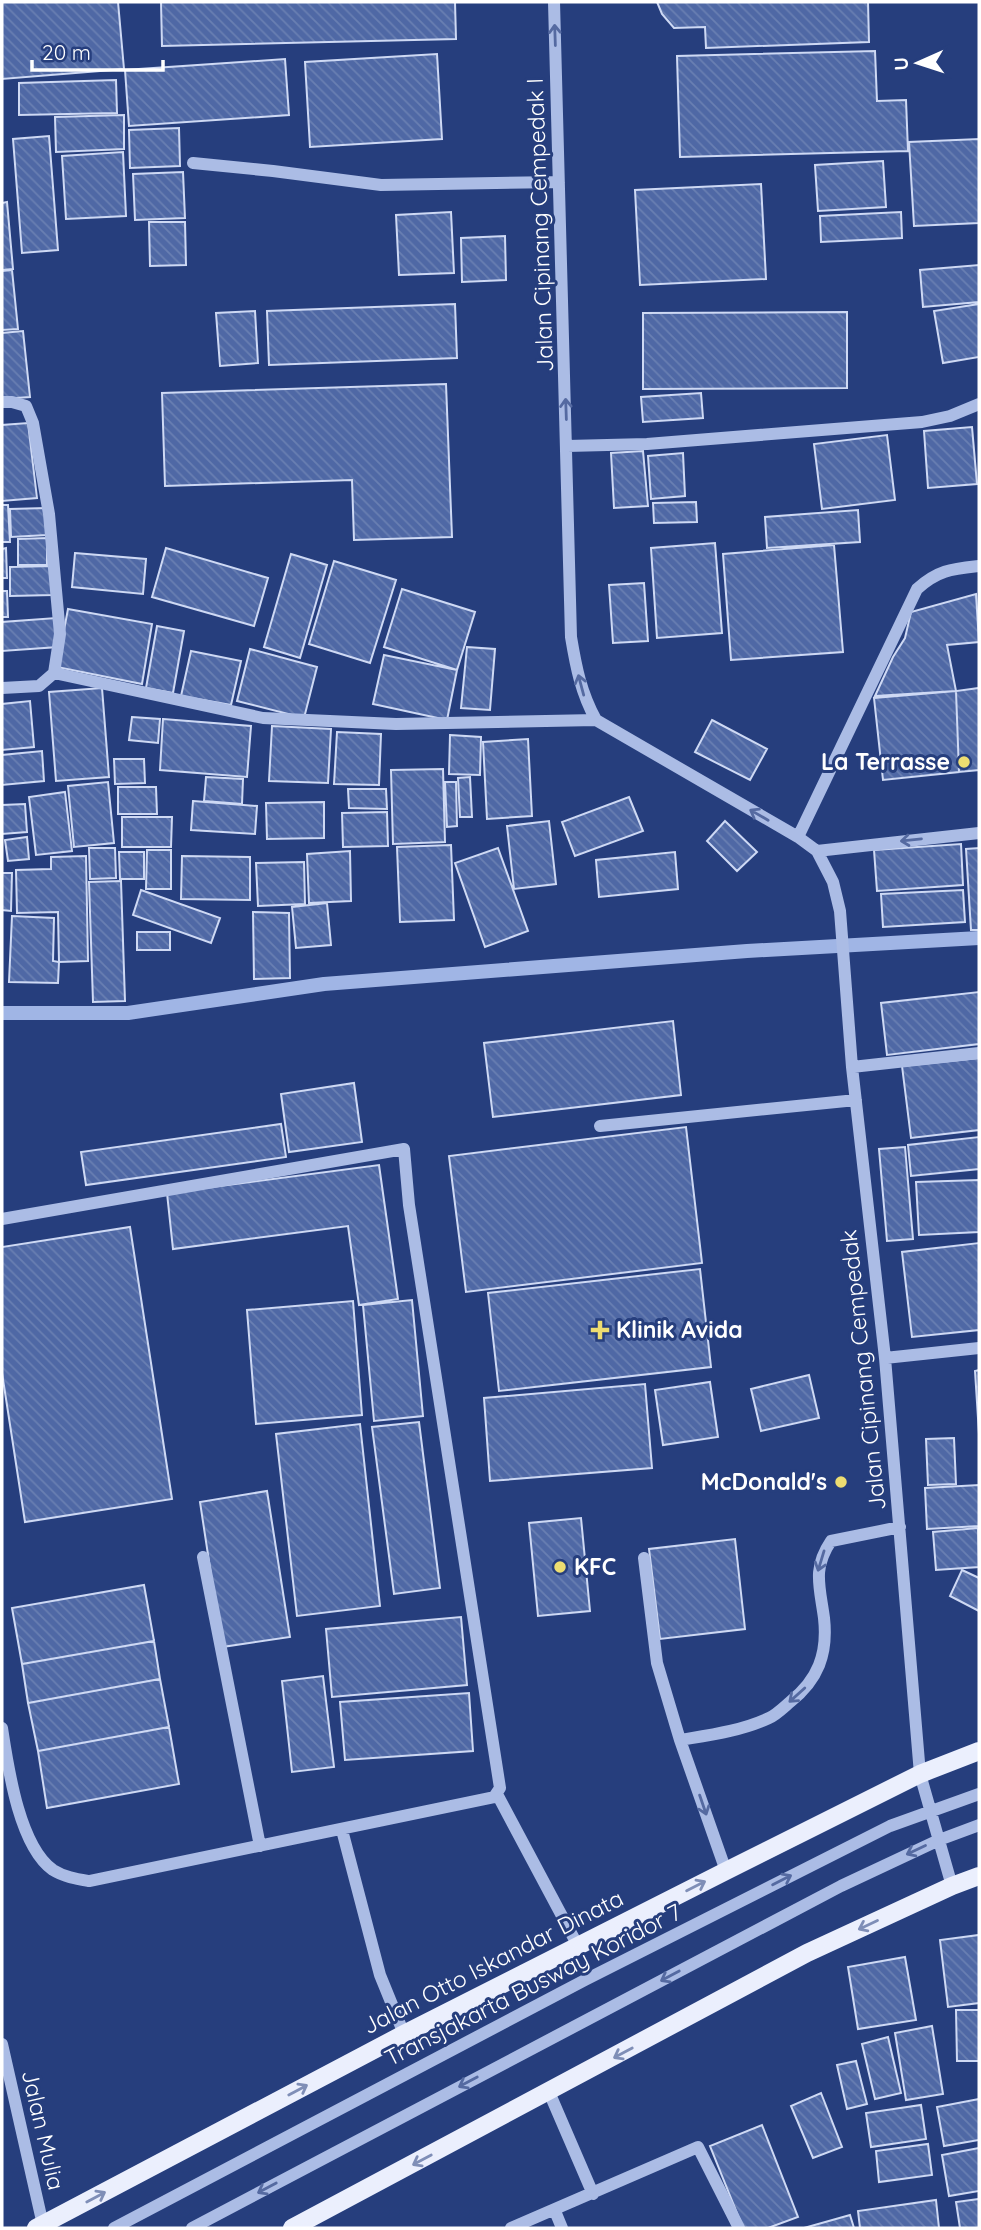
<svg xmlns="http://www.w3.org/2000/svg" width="981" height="2230" viewBox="0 0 981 2230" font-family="Quicksand,sans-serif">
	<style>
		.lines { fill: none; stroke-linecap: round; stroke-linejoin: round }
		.stream { stroke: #a0b5e5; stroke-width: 14 }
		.building { fill: url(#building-back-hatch); stroke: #ced9f4; stroke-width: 2 }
		.minor { stroke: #abbce5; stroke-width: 12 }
		.major { stroke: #ebeffd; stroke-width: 18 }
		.oneway { stroke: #556aa1 }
		.oneway2 { stroke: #7f8eb7 }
		.poi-dot { fill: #eddd71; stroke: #263e7d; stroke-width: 2.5 }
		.labels { text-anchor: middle; stroke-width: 6; stroke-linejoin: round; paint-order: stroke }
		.street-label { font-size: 23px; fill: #fff; stroke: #263e7d }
		.poi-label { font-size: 23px; font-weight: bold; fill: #fff; stroke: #263e7d; text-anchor: end }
	</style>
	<defs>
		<pattern id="building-back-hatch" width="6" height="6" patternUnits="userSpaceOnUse" patternTransform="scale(1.75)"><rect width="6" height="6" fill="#4f68a5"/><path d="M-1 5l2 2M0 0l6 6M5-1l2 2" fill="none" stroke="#697fb2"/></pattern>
	</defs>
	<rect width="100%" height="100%" fill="#263e7d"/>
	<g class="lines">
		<!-- stream -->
		<path class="stream" d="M2,1013H128L324,984L747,951L979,938"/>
	</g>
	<!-- building -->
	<path class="building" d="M2,2H118L124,69L2,79Z
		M161,2H455L456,39L162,46Z
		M657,2H868L869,42L706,48L705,27L674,28L662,14Z
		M875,51L877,101L906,100L908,151L680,157L677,56Z
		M437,54L442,139L310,147L305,62Z
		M285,59L289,115L129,126L125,70Z
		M116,80L117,113L19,115V83Z
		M124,115V149L56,152L55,117Z
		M179,128L180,166L130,168L129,130Z
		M49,136L58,250L22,253L13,139Z
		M979,139V223L914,226L909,142Z
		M123,152L126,216L66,219L62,156Z
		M883,161L886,207L818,211L815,165Z
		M183,172L185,218L135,220L133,174Z
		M761,184L766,279L640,285L635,190Z
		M7,202L13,269L2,270V203Z
		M451,212L454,273L399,275L396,215Z
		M901,212L902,238L821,242L820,216Z
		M149,222H185L186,265L150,266Z
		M505,236L506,280L462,282L461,238Z
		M979,265V302L923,307L920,270Z
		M12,270L18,329L2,330V271Z
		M455,304L457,358L269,365L267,311Z
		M979,304V357L943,363L934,311Z
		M255,311L258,363L220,366L216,313Z
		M847,312V388L643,389V313Z
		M23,331L30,397L2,399V333Z
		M446,384L452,537L354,540L352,480L165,486L162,393Z
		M701,393L703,418L643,422L641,397Z
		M28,423L37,498L2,501V425Z
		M972,427L977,484L928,488L924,431Z
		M887,435L895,500L822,509L814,444Z
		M643,451L648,506L614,508L611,453Z
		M683,453L685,496L651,499L648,456Z
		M696,502L697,522L654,523L653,503Z
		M2,505H8L10,542H2Z
		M46,508L47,535L11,537L10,509Z
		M858,510L860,542L767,548L765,517Z
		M47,538V565H18V539Z
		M715,543L722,633L657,638L651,548Z
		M834,545L843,652L731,660L723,554Z
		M6,548L7,578H2V549Z
		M166,548L268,578L254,626L152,597Z
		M75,553L146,559L143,594L72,587Z
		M291,554L327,565L300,658L264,647Z
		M334,561L396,580L370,663L309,644Z
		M53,566V595L10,596V567Z
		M644,583L648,641L613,643L609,585Z
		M402,589L475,612L457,670L384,647Z
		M2,591H7L8,617H2Z
		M976,594L979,642L947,645L956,691L875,696L893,657L905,638L911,612Z
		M68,609L152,624L142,684L57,667Z
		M56,618L58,647L2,651V622Z
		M157,626L184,631L173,693L146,688Z
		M467,647L495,649L490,710L461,708Z
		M250,649L317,667L304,718L237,701Z
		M191,651L241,661L231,705L181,696Z
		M384,655L457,670L447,720L373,704Z
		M102,688L109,777L56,781L49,692Z
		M979,688V770L959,772L956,691Z
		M956,691L959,772L883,780L874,698Z
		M30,701L34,747L2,750V704Z
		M132,717L160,719L158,743L129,740Z
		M163,719L251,726L247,777L160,770Z
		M712,720L767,749L750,780L695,752Z
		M272,726L331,729L328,783L269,781Z
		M337,732L381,734L379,785L334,784Z
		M450,735L481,737L480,775L449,774Z
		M528,739L532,816L487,819L483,742Z
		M42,751L44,781L2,785V755Z
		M114,759H144L145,783L115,784Z
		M443,769L445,842L393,844L391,770Z
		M206,777L243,779L242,804L204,801Z
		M470,777L472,817H460L458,778Z
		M108,782L114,843L74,847L68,786Z
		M445,782H456L457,826L447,827Z
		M118,787H156L157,814H118Z
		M348,789H386L387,809L349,808Z
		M65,792L72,851L36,855L29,797Z
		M629,797L643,831L575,856L562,822Z
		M193,801L257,806L255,834L191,830Z
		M324,802V838L267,839L266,803Z
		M25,804L27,832L2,834V805Z
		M387,812L388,846L343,847L342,813Z
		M122,817H172L171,847H122Z
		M549,821L556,884L514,889L507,826Z
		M725,821L757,852L737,871L707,841Z
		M27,837L29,859L8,861L5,840Z
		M961,844L963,885L877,891L874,850Z
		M451,845L454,920L400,922L397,847Z
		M89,848H115L116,878L90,879Z
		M498,848L528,931L485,947L455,863Z
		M979,848V930H971L966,849Z
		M147,850H171V889H146Z
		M350,851L351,901L309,903L307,854Z
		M119,852H144V879H120Z
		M675,852L678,889L599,897L596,860Z
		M86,856L88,961L59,962L58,912L17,913L16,870L51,869V857Z
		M182,856L250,857V900L181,899Z
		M304,862L305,904L258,906L256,863Z
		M2,873H12L11,911L2,910Z
		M121,881L125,1001L93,1002L89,882Z
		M141,890L220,918L211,943L133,915Z
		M963,890L965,922L883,927L881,894Z
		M327,903L331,945L296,948L292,907Z
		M253,912L289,913L290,978L254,979Z
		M12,916L54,918L53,961L59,962L58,983L9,982Z
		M137,932H170V950H137Z
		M979,992V1044L887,1055L881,1003Z
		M673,1021L681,1095L493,1117L484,1043Z
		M979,1058V1130L911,1138L902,1066Z
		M354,1083L362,1142L289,1152L281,1094Z
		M281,1124L286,1157L86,1185L81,1152Z
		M686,1127L702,1263L466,1292L449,1156Z
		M979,1137V1169L911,1176L908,1145Z
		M905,1147L913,1239L887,1241L879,1149Z
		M379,1165L398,1299L359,1305L348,1226L173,1249L167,1193Z
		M979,1180V1232L919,1235L916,1182Z
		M130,1227L172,1499L25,1522L2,1373V1247Z
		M979,1243V1330L912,1337L902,1252Z
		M700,1269L711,1367L499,1391L488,1293Z
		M412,1300L423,1416L374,1421L363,1305Z
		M353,1301L362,1415L256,1424L247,1310Z
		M979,1370V1434L975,1371Z
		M809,1375L819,1418L761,1431L751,1389Z
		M710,1382L718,1437L663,1445L655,1390Z
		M645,1384L652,1468L490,1481L484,1398Z
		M419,1422L440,1588L394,1594L372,1427Z
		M360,1424L380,1606L297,1616L276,1434Z
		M954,1438L956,1484L928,1485L926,1439Z
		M979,1485V1526L927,1529L925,1488Z
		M267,1491L290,1637L222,1647L200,1502Z
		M581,1518L590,1611L538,1616L529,1523Z
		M978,1528L979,1567L936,1570L933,1532Z
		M735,1539L745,1629L660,1639L649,1549Z
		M962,1570L979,1578V1611L950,1596Z
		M144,1585L154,1641L22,1664L12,1608Z
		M461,1617L467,1685L332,1697L326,1629Z
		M154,1641L160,1679L28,1703L22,1664Z
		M323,1676L334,1767L292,1772L282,1681Z
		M160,1679L169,1727L38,1751L28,1703Z
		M469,1693L473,1751L345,1760L340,1702Z
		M169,1727L179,1784L47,1808L38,1751Z
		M979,1935V2003L948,2007L940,1940Z
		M905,1957L916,2020L858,2029L848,1967Z
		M956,2010H979V2061H957Z
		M932,2026L943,2094L906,2100L895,2033Z
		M888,2037L901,2093L875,2099L862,2044Z
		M856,2061L867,2104L847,2109L837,2065Z
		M821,2093L842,2147L813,2158L791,2106Z
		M979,2099V2140L944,2146L937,2107Z
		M921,2105L926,2139L871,2147L866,2113Z
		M762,2125L798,2217L768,2228H743L710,2146Z
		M928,2144L932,2175L879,2182L876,2151Z
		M979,2148V2191L949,2196L942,2155Z
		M979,2199V2228H960L956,2202Z
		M936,2200L939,2228H860L858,2211Z
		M850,2215L854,2228H804Z"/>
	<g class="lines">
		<!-- minor -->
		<path class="minor" d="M554,2L571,637C576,667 581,693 596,720L798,837L817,851L833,882L840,911L852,1067L885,1358L920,1774L952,1886
			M193,163L273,171L381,185L559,182
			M2,402H12L26,406L33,423L49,514L60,634L54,673
			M567,446L647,444L922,422L950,416L979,404
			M54,673L263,718L396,724L596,720
			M2,688L39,686L54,673
			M798,837L917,589C938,570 952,569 979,566
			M817,851L979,833
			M852,1067L979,1053
			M600,1126L856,1100
			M2,1219L404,1149L409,1205L500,1788L494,1797L89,1881C77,1879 64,1877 53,1870C19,1846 8,1767 2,1728
			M885,1358L979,1348
			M203,1557L260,1846
			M644,1558L657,1663L680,1740L726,1871
			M680,1740C710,1735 741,1731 769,1718C776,1715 783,1708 790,1702C818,1680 828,1654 824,1618C820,1587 812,1569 831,1541L900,1527
			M497,1794L578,1946
			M342,1830L380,1975L404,2034
			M2,2044L43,2225
			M549,2092L593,2194
			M555,2211L562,2228
			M114,2228L585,1980L890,1826L979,1794
			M192,2228L841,1886L939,1840L979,1825
			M511,2228L698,2147L739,2228"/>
		<!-- major -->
		<path class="major" d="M36,2228L404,2034L726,1871L920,1774L979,1751
			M292,2228L807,1953L952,1886L979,1876"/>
	</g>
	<!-- one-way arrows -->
	<defs><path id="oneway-shaft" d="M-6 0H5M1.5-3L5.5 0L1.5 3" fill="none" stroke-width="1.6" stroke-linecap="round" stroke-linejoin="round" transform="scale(1.75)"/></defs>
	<g class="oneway">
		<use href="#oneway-shaft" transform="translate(555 35) rotate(-92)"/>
		<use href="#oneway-shaft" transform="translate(566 409) rotate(-92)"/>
		<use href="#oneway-shaft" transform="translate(581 685) rotate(-105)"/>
		<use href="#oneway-shaft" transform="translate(759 815) rotate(-150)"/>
		<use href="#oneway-shaft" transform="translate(911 840) rotate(174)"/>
		<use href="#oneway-shaft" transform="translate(821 1561) rotate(107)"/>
		<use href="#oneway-shaft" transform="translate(797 1695) rotate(138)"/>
		<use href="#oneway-shaft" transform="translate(703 1805) rotate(71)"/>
		<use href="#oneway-shaft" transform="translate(916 1850) rotate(155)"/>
		<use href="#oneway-shaft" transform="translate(782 1880) rotate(-27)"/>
		<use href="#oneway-shaft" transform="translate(670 1976) rotate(152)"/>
		<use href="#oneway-shaft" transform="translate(468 2082) rotate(152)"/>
		<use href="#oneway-shaft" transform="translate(267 2188) rotate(152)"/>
	</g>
	<g class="oneway2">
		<use href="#oneway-shaft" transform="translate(696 1886) rotate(-27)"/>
		<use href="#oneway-shaft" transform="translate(868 1925) rotate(155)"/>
		<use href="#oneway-shaft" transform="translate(623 2053) rotate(152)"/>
		<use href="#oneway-shaft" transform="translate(298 2090) rotate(-28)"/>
		<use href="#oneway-shaft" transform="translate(422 2160) rotate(152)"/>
		<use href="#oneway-shaft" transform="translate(96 2197) rotate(-28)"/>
	</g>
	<!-- markers -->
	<g class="poi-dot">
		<circle cx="964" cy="762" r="7"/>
		<path d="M596.5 1319.5h7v7h7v7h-7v7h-7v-7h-7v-7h7z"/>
		<circle cx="841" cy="1482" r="7"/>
		<circle cx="560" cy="1567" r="7"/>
	</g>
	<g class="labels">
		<!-- street labels -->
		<g class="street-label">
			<text transform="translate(540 225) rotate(-92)" y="8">Jalan Cipinang Cempedak I</text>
			<text transform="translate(863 1370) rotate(-96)" y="8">Jalan Cipinang Cempedak</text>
			<text transform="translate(493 1962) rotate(-27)" y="8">Jalan Otto Iskandar Dinata</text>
			<text transform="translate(533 1985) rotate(-27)" y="8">Transjakarta Busway Koridor 7</text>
			<text transform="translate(43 2130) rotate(77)" y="8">Jalan Mulia</text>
		</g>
		<!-- poi labels -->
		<g class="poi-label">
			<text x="950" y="770">La Terrasse</text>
			<text x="616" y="1338" text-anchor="start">Klinik Avida</text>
			<text x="827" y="1490">McDonald's</text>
			<text x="574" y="1575" text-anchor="start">KFC</text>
		</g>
	</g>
	<!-- border -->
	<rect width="981" height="2230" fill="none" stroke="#ffffff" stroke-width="7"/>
	<!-- north arrow -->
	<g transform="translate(918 63) rotate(267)" stroke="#263e7d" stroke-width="5" paint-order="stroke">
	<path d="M0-5L12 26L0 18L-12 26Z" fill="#ffffff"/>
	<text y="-10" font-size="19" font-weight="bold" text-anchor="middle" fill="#ffffff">U</text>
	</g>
	<!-- scale -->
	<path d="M32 60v10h131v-10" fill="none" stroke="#ffffff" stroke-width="3.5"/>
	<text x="42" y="60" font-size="21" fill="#ffffff" stroke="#263e7d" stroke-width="5" paint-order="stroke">20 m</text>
</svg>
